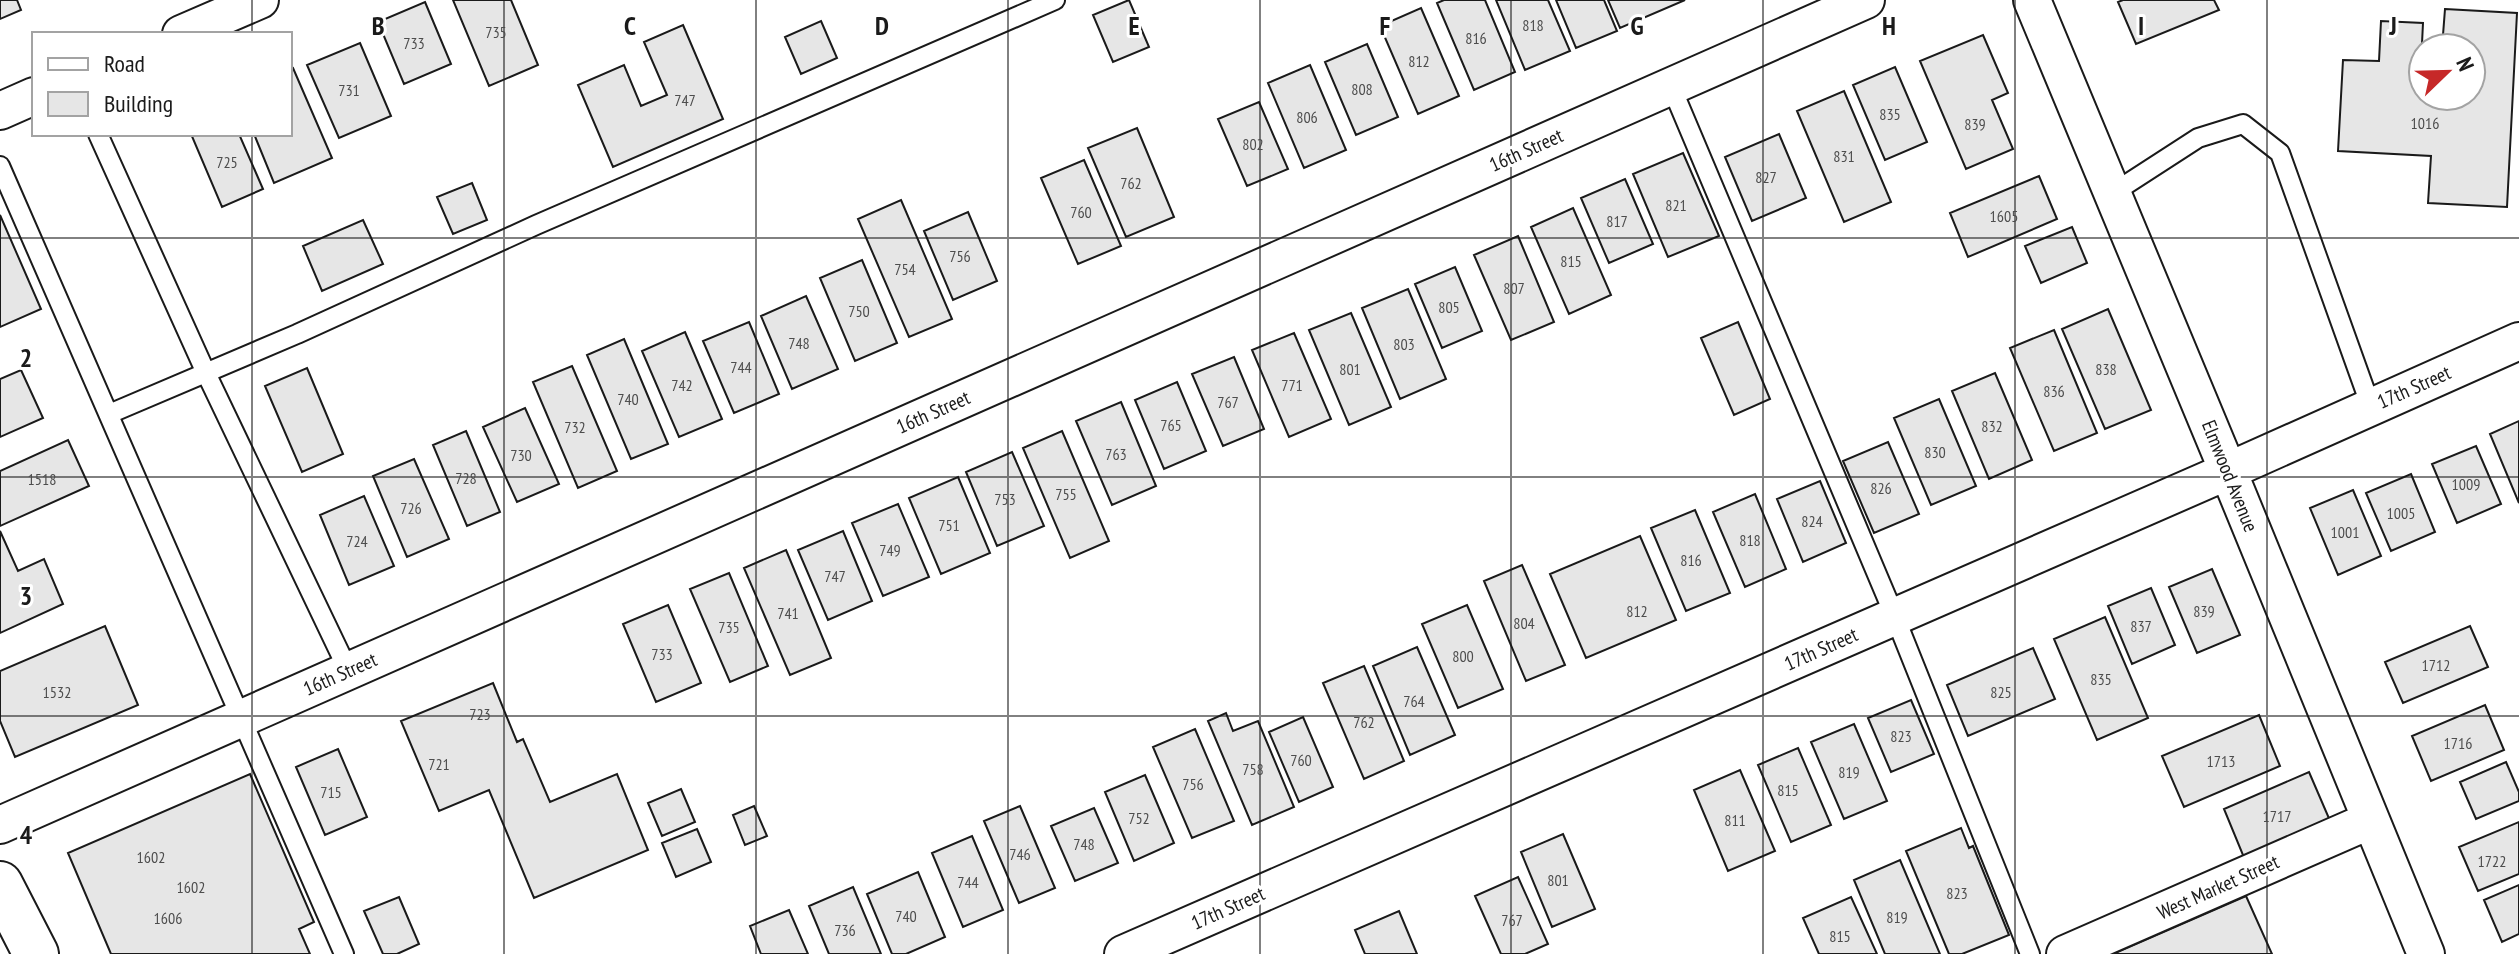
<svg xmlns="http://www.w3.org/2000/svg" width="2519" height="954" viewBox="0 0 2519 954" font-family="'PT Sans Narrow',sans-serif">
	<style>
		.building { fill: #e6e6e6; stroke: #1a1a1a; stroke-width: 2 }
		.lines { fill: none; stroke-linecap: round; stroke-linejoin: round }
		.service-casing { stroke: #1a1a1a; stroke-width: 22 }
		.minor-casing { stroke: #1a1a1a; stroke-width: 40 }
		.secondary-casing { stroke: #1a1a1a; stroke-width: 48 }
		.service { stroke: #fff; stroke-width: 18 }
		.minor { stroke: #fff; stroke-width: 36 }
		.secondary { stroke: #fff; stroke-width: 44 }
		.grid { fill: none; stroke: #1a1a1a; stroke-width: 2; stroke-opacity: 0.55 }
		.labels { text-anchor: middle; stroke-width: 6; stroke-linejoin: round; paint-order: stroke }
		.number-label { font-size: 16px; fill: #4d4d4d }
		.street-label { font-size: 20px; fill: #1a1a1a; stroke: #fff }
		.grid-label { font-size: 26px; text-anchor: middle; font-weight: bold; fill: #1a1a1a; stroke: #fff; stroke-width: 6; stroke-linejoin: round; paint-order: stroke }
	</style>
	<rect width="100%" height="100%" fill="#fff"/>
	<!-- building -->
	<path class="building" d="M0,0H17L21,10L0,19Z
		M453,0H511L538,65L489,86Z
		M1129,0L1149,47L1113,62L1093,15Z
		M1444,0H1485L1515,72L1474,90L1437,3Z
		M1496,0H1548L1570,51L1525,70Z
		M1556,0H1604L1617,31L1576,48Z
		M1608,0H1685L1620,28Z
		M2123,0H2214L2219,10L2136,44L2118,2Z
		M425,2L451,64L404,84L378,22Z
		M1421,8L1459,96L1418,114L1380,26Z
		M2445,9L2517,13L2507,207L2428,203L2431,156L2338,151L2343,60L2379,61L2381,21L2423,23L2421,64H2423V96H2471V48H2442Z
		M821,21L837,58L801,74L785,37Z
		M683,25L723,119L613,167L578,85L624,65L641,106L667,95L644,42Z
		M1983,35L2008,93L1992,100L2013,149L1966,169L1920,61Z
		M360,43L391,116L339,138L307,65Z
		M1367,44L1398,117L1356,135L1325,62Z
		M1310,65L1346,150L1304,168L1268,83Z
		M1895,67L1927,142L1885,160L1853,85Z
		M293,68L332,158L274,183L254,134H290V69Z
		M1844,91L1891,202L1844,222L1797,111Z
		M1259,102L1288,169L1247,186L1218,119Z
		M1137,128L1174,217L1126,237L1088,148Z
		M191,134H239L263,189L222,207Z
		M1779,134L1806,198L1752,221L1725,157Z
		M1683,153L1719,236L1668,257L1633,174Z
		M1084,160L1121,246L1078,264L1041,178Z
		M2039,176L2057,219L1968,257L1950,213Z
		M1625,179L1653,244L1609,263L1581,198Z
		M472,183L487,220L453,234L437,197Z
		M901,200L952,319L909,337L858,219Z
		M1573,208L1611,295L1569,314L1531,227Z
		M968,212L997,281L953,300L924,231Z
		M0,215L41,309L0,327Z
		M363,220L383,264L322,291L303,246Z
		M2072,227L2087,263L2041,283L2025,246Z
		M1518,236L1554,322L1511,340L1474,255Z
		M862,260L897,343L855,361L820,278Z
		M1455,267L1482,331L1442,348L1415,284Z
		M1408,289L1446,379L1400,399L1362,308Z
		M806,296L838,369L792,389L761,316Z
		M2108,309L2151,410L2105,429L2062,329Z
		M1351,313L1391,407L1349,425L1309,330Z
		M749,322L779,394L734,413L703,341Z
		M1738,322L1770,399L1734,415L1701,338Z
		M2054,330L2097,433L2054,451L2010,348Z
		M685,332L722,419L679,437L642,351Z
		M1294,333L1331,419L1289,437L1252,350Z
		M624,339L668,444L631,459L587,355Z
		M1234,357L1264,429L1223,446L1192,374Z
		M572,366L617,471L578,488L533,382Z
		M307,368L343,454L302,472L265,386Z
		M21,370L43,418L0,437V379Z
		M1995,373L2032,460L1989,479L1952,391Z
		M1177,382L1206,451L1164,469L1135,400Z
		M1939,399L1976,486L1931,505L1894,418Z
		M1121,402L1156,486L1112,505L1076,421Z
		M525,408L559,484L517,502L483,427Z
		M2519,421V503L2490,434Z
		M466,431L500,512L467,526L433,445Z
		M1062,431L1109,541L1070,558L1023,448Z
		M68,440L89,486L0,526V471Z
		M1888,442L1919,514L1874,533L1843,461Z
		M2476,446L2501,504L2457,523L2432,464Z
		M1012,452L1044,526L997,546L966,472Z
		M414,459L449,539L407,557L373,476Z
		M2411,474L2435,532L2391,551L2366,493Z
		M958,477L990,553L941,574L909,498Z
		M1820,481L1846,543L1803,562L1777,499Z
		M2353,490L2381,556L2338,575L2310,508Z
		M1755,494L1786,569L1745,587L1713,512Z
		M364,496L394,566L349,585L320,515Z
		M898,504L929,577L883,596L852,523Z
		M1695,510L1730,593L1686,611L1651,528Z
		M0,531L18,571L44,559L63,604L0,633Z
		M843,531L872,601L828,620L798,550Z
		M1640,536L1676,620L1586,658L1550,574Z
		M786,550L831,658L790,675L744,568Z
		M1522,565L1565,665L1526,681L1484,581Z
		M2212,569L2240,635L2197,653L2169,587Z
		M729,573L768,666L730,682L690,589Z
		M2151,588L2175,645L2132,664L2108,606Z
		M668,605L701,683L656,702L623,624Z
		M1467,605L1503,689L1458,708L1422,624Z
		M2105,617L2148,718L2097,740L2054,639Z
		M105,626L138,705L15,757L0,721V671Z
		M2470,626L2488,667L2403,703L2385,662Z
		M1417,647L1455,735L1410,755L1373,666Z
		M2033,648L2055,699L1968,736L1947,685Z
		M1364,666L1404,761L1364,779L1323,683Z
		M493,683L517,742L523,739L550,802L617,774L648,850L534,898L489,790L439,811L401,721Z
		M1911,700L1934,754L1891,772L1868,718Z
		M2485,705L2504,750L2431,781L2412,736Z
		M1226,713L1233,731L1258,721L1294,807L1252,825L1208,721Z
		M2259,715L2280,766L2184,807L2162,756Z
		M1303,717L1333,787L1299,802L1269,732Z
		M1854,724L1887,801L1844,819L1811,742Z
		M1195,729L1234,821L1192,838L1153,747Z
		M1798,748L1831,825L1791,842L1758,765Z
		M338,749L367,817L325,835L296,767Z
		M2506,762L2519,792V801L2476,819L2460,782Z
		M1740,770L1775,851L1728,871L1694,790Z
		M2309,772L2331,823L2245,860L2224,809Z
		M250,774L314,922L299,929L310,954H111L68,853Z
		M1145,775L1174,843L1134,861L1105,792Z
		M681,789L695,822L662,836L648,803Z
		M754,806L767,836L745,845L733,815Z
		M1020,806L1055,888L1019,903L984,821Z
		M1094,808L1118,863L1075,881L1051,826Z
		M2519,822V874L2478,891L2459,847Z
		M1961,828L1969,848L1973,846L2009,935L1962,954H1949L1906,851Z
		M697,829L711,862L676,877L662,843Z
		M1563,834L1595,909L1552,927L1521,852Z
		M972,836L1003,910L963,927L932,853Z
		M1900,860L1940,954H1885L1854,880Z
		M918,872L945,937L906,954H892L867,894Z
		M1518,877L1548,944L1525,954H1501L1475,896Z
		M2519,885V934L2502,942L2484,900Z
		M853,887L881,954H829L809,906Z
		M2246,896L2272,954H2113Z
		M399,897L419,944L397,954H383L364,911Z
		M1851,897L1877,954H1819L1803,918Z
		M789,910L808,954H761L750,926Z
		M1399,911L1417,954H1365L1355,930Z"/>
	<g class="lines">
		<!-- service casing -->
		<g class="service-casing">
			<path id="service" d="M1671,86L1895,617L2030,954
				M98,134L206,373L348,670
				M0,166L344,954
				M2113,193L2198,138L2243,124L2280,153L2371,407
				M109,414L297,334L536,225L1055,0"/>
		</g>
		<!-- minor casing -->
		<g class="minor-casing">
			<path id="minor" d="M2032,0L2228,471L2426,954
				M181,34L260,0
				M0,111L34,96
				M0,825L1866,0
				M1123,954L2228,471L2519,341
				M2065,954L2371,820"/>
		</g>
		<!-- secondary casing -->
		<g class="secondary-casing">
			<path id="secondary" d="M0,884L36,954"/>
		</g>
		<!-- service -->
		<use href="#service" class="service"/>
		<!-- minor -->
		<use href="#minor" class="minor"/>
		<!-- secondary -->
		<use href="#secondary" class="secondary"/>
	</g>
	<!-- grid -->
	<path class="grid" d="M252,0V34M504,0V954M756,0V954M1008,0V954M1260,0V954M1511,0V954M1763,0V954M2015,0V954M2267,0V954M252,134V954M0,238H2519M0,477H2519M0,716H2519"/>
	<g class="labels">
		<!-- number labels -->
		<g class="number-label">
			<text x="1533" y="31">818</text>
			<text x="496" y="38">735</text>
			<text x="1476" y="44">816</text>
			<text x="414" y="49">733</text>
			<text x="1419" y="67">812</text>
			<text x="1362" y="95">808</text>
			<text x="349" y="96">731</text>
			<text x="685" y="106">747</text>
			<text x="1890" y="120">835</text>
			<text x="1307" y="123">806</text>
			<text x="2425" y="129">1016</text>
			<text x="1975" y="130">839</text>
			<text x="1253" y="150">802</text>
			<text x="1844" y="162">831</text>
			<text x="227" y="168">725</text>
			<text x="1766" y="183">827</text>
			<text x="1131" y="189">762</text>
			<text x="1676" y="211">821</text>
			<text x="1081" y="218">760</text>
			<text x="2004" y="222">1605</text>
			<text x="1617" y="227">817</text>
			<text x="960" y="262">756</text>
			<text x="1571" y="267">815</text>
			<text x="905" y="275">754</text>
			<text x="1514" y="294">807</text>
			<text x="1449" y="313">805</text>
			<text x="859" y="317">750</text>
			<text x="799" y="349">748</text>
			<text x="1404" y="350">803</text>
			<text x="741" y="373">744</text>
			<text x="1350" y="375">801</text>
			<text x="2106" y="375">838</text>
			<text x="682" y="391">742</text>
			<text x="1292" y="391">771</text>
			<text x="2054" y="397">836</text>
			<text x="628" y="405">740</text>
			<text x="1228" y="408">767</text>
			<text x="1171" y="431">765</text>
			<text x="1992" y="432">832</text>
			<text x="575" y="433">732</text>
			<text x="1935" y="458">830</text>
			<text x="1116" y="460">763</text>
			<text x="521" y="461">730</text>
			<text x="466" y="484">728</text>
			<text x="42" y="485">1518</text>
			<text x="2466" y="490">1009</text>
			<text x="1881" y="494">826</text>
			<text x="1066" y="500">755</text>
			<text x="1005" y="505">753</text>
			<text x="411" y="514">726</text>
			<text x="2401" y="519">1005</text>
			<text x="1812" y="527">824</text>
			<text x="949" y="531">751</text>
			<text x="2345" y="538">1001</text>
			<text x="1750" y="546">818</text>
			<text x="357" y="547">724</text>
			<text x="890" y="556">749</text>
			<text x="1691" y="566">816</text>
			<text x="835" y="582">747</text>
			<text x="1637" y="617">812</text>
			<text x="2204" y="617">839</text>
			<text x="788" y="619">741</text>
			<text x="1524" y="629">804</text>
			<text x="2141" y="632">837</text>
			<text x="729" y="633">735</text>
			<text x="662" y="660">733</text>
			<text x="1463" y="662">800</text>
			<text x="2436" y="671">1712</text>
			<text x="2101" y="685">835</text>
			<text x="57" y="698">1532</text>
			<text x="2001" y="698">825</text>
			<text x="1414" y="707">764</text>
			<text x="480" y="720">723</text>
			<text x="1364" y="728">762</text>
			<text x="1901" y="742">823</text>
			<text x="2458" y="749">1716</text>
			<text x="1301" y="766">760</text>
			<text x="2221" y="767">1713</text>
			<text x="439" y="770">721</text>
			<text x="1253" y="775">758</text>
			<text x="1849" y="778">819</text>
			<text x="1193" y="790">756</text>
			<text x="1788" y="796">815</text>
			<text x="331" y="798">715</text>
			<text x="2277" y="822">1717</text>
			<text x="1139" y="824">752</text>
			<text x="1735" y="826">811</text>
			<text x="1084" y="850">748</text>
			<text x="1020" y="860">746</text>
			<text x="151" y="863">1602</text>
			<text x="2492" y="867">1722</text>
			<text x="1558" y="886">801</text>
			<text x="968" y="888">744</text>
			<text x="191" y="893">1602</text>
			<text x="1957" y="899">823</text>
			<text x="906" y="922">740</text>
			<text x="1897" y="923">819</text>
			<text x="168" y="924">1606</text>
			<text x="1512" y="926">767</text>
			<text x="845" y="936">736</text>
			<text x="1840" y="942">815</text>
		</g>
		<!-- street labels -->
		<g class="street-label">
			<text transform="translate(1526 150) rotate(-24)" y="7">16th Street</text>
			<text transform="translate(2414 387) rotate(-24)" y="7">17th Street</text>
			<text transform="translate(933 412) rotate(-24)" y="7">16th Street</text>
			<text transform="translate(2230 476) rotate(68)" y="7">Elmwood Avenue</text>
			<text transform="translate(1821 649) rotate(-24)" y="7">17th Street</text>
			<text transform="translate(340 674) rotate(-24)" y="7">16th Street</text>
			<text transform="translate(2218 887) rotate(-24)" y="7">West Market Street</text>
			<text transform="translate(1228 908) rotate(-24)" y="7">17th Street</text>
		</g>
	</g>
	<g class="grid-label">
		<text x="378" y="35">B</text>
		<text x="630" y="35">C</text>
		<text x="882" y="35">D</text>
		<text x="1134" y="35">E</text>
		<text x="1385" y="35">F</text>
		<text x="1637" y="35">G</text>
		<text x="1889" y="35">H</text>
		<text x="2141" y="35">I</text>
		<text x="2393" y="35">J</text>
		<text x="26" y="367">2</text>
		<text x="26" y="605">3</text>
		<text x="26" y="844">4</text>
	</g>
	<!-- legend -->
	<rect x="32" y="32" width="260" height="104" fill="#ffffff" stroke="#a3a3a3" stroke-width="2"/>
	<rect x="48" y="58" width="40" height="12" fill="#ffffff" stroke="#a3a3a3" stroke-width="2"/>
	<text x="104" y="72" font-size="24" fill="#1a1a1a">Road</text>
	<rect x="48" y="92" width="40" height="24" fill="#e6e6e6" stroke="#a3a3a3" stroke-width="2"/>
	<text x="104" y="112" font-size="24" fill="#1a1a1a">Building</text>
	<!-- north arrow -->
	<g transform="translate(2447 72) rotate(67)"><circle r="38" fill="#ffffff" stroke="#a3a3a3" stroke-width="2"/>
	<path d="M0-6L14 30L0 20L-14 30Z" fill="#c62828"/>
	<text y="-12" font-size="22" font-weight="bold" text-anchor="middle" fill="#1a1a1a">N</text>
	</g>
</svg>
